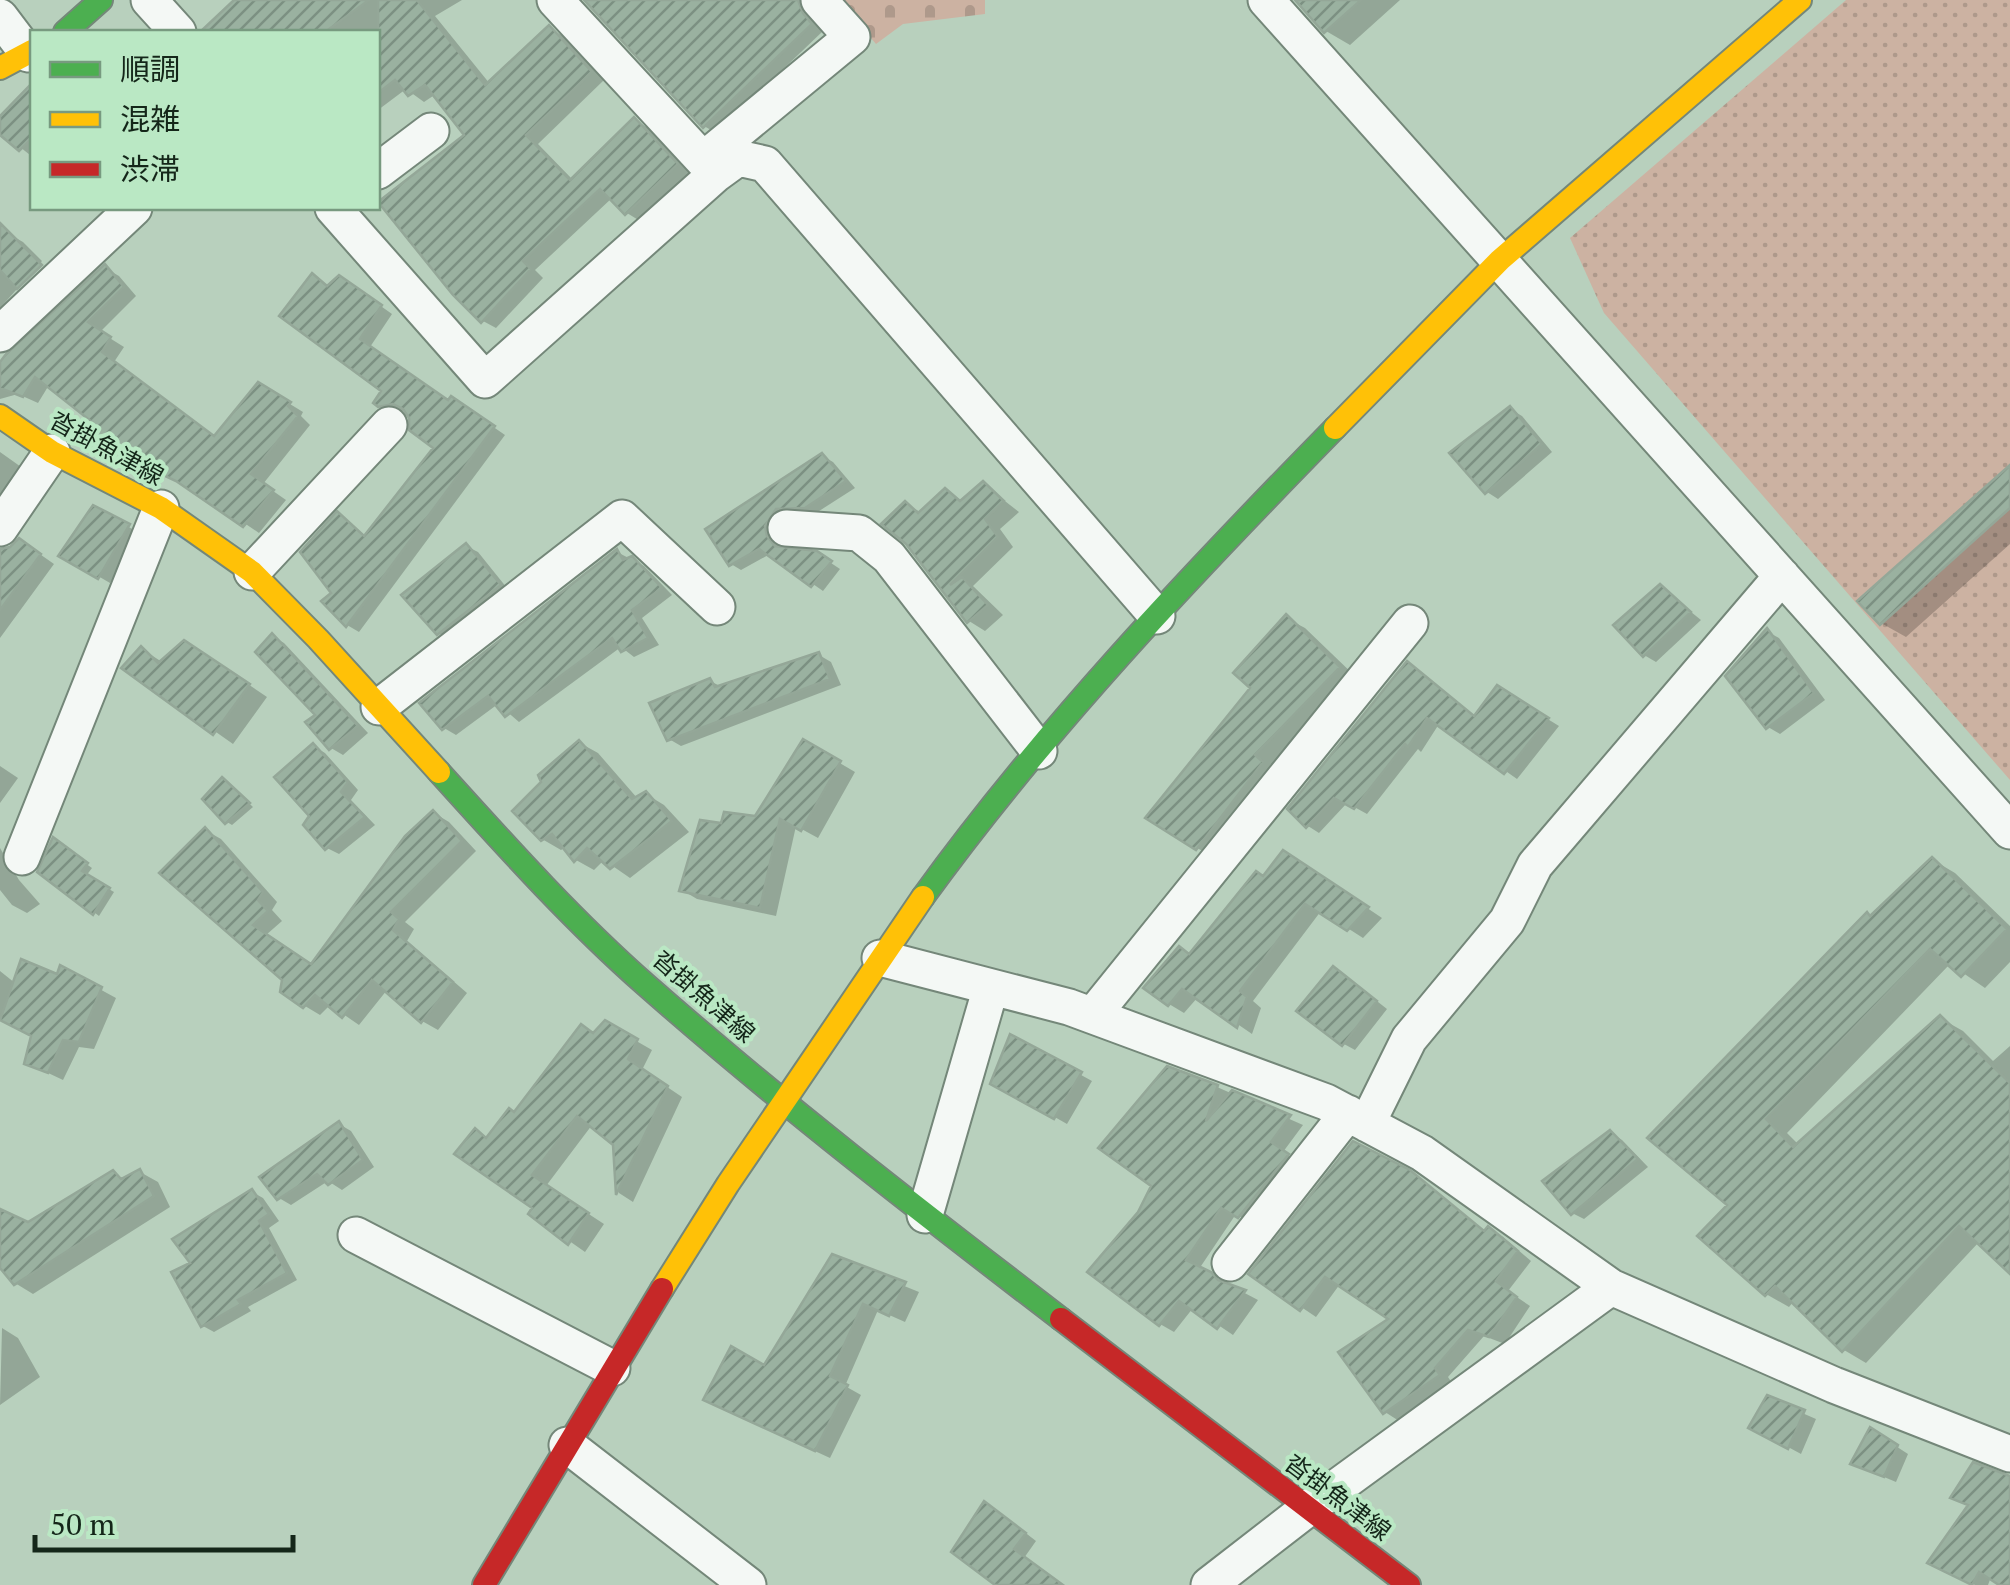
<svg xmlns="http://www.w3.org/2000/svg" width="2010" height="1585" viewBox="0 0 2010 1585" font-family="'PT Serif','Noto Sans JP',serif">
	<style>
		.grass { fill: url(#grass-dots) }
		.cemetery { fill: url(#cemetery-stones) }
		.shadow { fill: #0003 }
		.building { fill: url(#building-hatch); stroke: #94a798; stroke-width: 2.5 }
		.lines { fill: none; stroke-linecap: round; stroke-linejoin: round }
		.street-casing { stroke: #748779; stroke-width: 39 }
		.fast-casing { stroke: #748779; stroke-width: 26 }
		.slow-casing { stroke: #748779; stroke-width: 26 }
		.jam-casing { stroke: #748779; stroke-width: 26 }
		.street { stroke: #f4f8f5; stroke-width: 35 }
		.fast { stroke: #4caf50; stroke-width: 22 }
		.slow { stroke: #ffc107; stroke-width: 22 }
		.jam { stroke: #c62828; stroke-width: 22 }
		.labels { text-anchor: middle; stroke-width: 8; stroke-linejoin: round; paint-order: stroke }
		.street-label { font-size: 25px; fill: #142619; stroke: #bae8c4 }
	</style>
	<defs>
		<pattern id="grass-dots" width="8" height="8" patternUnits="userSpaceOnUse" patternTransform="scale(2.5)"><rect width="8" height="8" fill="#ccb2a2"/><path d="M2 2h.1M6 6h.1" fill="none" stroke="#ae998b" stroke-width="1.8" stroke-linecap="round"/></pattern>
		<pattern id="cemetery-stones" width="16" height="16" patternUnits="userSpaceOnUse" patternTransform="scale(2.5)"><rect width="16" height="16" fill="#ccb2a2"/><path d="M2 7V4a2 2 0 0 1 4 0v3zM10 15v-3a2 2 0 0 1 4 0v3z" fill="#ae998b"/></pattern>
		<pattern id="building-hatch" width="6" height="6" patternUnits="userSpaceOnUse" patternTransform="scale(2.5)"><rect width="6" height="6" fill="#9ab1a0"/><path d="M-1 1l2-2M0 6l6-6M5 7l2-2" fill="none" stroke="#7c9082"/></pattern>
	</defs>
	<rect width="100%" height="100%" fill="#b8d0bd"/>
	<!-- grass -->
	<path class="grass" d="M1846,0H2010V780L1604,313L1570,238Z"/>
	<!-- cemetery -->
	<path class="cemetery" d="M838,0H985V14L903,24L876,44Z"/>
	<!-- shadow -->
	<path class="shadow" d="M308,0H462L435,16L490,84L549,28L563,36L604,80L538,144L573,180L635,120L648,128L690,173L640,221L627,213L612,198L535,270L543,278L496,328L483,321L468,136L436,94L424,102L406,89L378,110V32H248Z
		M587,0H804L822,32L716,133L704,126Z
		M1297,0H1400L1350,45L1326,31Z
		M32,87V153L30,155L0,131V119Z
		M7,233L23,242L42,261L0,308V239Z
		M105,268L119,276L136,296L100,332L124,347L114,362L215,438L259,385L303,412L301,416L310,425L263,484L286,500L259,533L95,422L49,385L38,403L18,394L0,399V367Z
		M312,276L329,288L351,285L392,314L370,347L449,403L463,406L505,435L359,632L347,625L335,593L338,515L367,537L437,448L406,410L393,413L376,402L385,390Z
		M1510,409L1522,416L1552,452L1498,499L1487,492Z
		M0,452L31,474L0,520Z
		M822,456L833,462L855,488L816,513L775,532L781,549L828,561L840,569L823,591L770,554L741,570L731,564L708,530Z
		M2010,469V544L1906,637L1881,623Z
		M983,484L1019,512L1000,529L1013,547L973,586L1003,615L985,631L969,621L906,504L922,513L946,491L963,502Z
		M94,509L140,533L110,583L62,555Z
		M466,546L478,552L511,593L450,640L438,633Z
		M34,550L54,564L0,638V552Z
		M617,552L644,566L672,595L642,618L659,645L634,657L621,647L519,722L498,704L456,735L444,728Z
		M1660,587L1701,620L1656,662L1644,655Z
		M1286,618L1305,628L1357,678L1216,858L1197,848L1254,688Z
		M1768,632L1779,638L1825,700L1780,734L1768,727Z
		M272,636L284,643L368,733L343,755L331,748L319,715Z
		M142,649L162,662L203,654L267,697L233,744L125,668Z
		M819,655L831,662L841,685L681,746L669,739L710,681L722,687Z
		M1419,671L1476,717L1497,688L1559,726L1517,779L1439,724L1421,752L1418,749L1367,814L1347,803L1319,833L1308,826L1290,809Z
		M804,742L855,772L818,838L796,826L776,916L697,899L682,890L722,826L756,819Z
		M580,743L598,753L638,799L646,794L664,805L689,832L630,878L604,860L594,870L576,860L566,847L561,850L542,839Z
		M313,746L325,753L358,790L351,800L375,825L339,854L327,848L312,816Z
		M0,766L18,778L0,803Z
		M228,783L253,807L232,825L227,822Z
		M434,813L449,822L476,851L405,922L414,929L407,941L467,993L438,1030L422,1021L387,990L359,1025L330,1005L320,1015L305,1006L285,980L163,873L205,830L221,839L277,902L272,910L282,921L266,935L313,966Z
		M54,841L92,868L86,876L114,892L99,916L40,871Z
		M0,848L19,880L40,904L27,913L12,905L0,890Z
		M1933,860L1955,873L2010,926V962L1985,988L1950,964L1787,1133L1799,1145L1940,1018L1963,1031L1993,1061L2010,1046V1271L1979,1242L1866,1363L1844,1350L1794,1301L1789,1307L1766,1294L1730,1205L1651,1137Z
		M1299,862L1382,918L1363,938L1321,911L1253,1001L1261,1008L1252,1034L1198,997L1184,1013L1169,1004L1190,956Z
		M61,968L116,998L94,1049L79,1047L63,1080L27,1063L34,1035L0,1018V971L15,983L58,977Z
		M1345,976L1387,1009L1355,1050L1344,1044Z
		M605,1023L652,1050L642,1070L682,1097L633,1202L619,1193L616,1144L592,1125L546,1186L604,1224L585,1252L531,1214L536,1207L475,1131L488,1139Z
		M1012,1037L1092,1081L1067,1124L993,1082Z
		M1217,1087L1303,1125L1283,1152L1301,1164L1253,1224L1236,1214L1199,1269L1258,1300L1233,1335L1193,1308L1174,1332L1160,1324L1140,1213Z
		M339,1124L351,1131L374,1167L342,1190L328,1181L291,1205L279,1198Z
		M1610,1133L1622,1140L1648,1167L1584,1219L1572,1213Z
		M140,1172L158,1182L170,1207L33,1294L15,1283L0,1264V1210L28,1225L113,1173L126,1180Z
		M1424,1182L1486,1232L1488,1229L1503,1237L1531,1261L1508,1291L1530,1306L1505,1344L1484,1336L1448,1377L1452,1383L1399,1421L1385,1412L1393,1319L1340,1284L1316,1317L1252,1274Z
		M252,1192L263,1198L279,1221L269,1228L297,1280L248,1307L251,1311L214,1332L203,1326L194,1263Z
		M833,1257L919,1292L905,1322L878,1310L845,1386L861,1395L830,1458L721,1408L765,1369Z
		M2,1328L18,1338L40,1377L0,1405Z
		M1768,1398L1816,1419L1801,1454L1751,1427Z
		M1871,1430L1908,1454L1896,1482L1865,1469Z
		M2010,1479V1585L1991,1577L1988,1585H1975L1942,1569Z
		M997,1511L1036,1541L1024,1558L1062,1585H999Z"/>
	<!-- building -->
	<path class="building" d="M234,0H369L325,32H200Z
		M378,0H417L485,85L549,25L592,72L526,135L570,180L634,117L678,164L625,215L600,189L523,261L531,269L481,323L453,295L378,202L464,135L425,85L408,96L395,80L378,93Z
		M584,0H798L803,13L812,24L703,128Z
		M1295,0H1361L1324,33Z
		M32,83V138L19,151L0,135V116Z
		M0,223L42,265L17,289L0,270Z
		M105,264L124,287L88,322L111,337L102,352L214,436L258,382L291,402L288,406L298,416L251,474L274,490L243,527L176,481L120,455L86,431L92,422L35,377L23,397L0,388V362L6,354Z
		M312,273L327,286L339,275L382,305L360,339L448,400L451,396L495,426L346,627L321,601L331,593L300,552L337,511L364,536L433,448L409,430V418L403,409L393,404L378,407L373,403L381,391L279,316Z
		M1510,406L1542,444L1485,494L1449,453Z
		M822,453L846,481L805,508L776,509L765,526L767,536L775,546L817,551L832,561L811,587L759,549L729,566L705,529Z
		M2010,465V508L1880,625L1857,601Z
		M983,481L1004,501L985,519L998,537L950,585L962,577L988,605L967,623L906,544L881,524L905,501L918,513L945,488L960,501Z
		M93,505L130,524L98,579L58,556Z
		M19,538L41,554L0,610V549L10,547Z
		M466,543L501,585L437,635L401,595Z
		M617,549L623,560L632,556L662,588L632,610L648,638L621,652L612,638L505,717L488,696L442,730L419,703Z
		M1660,584L1691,612L1643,657L1613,625Z
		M1286,614L1340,667L1255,755L1263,762L1196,850L1145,818L1250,688L1233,673Z
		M1767,628L1814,693L1766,729L1725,676Z
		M272,633L358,726L329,750L305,722L315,715L255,652Z
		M184,640L250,684L213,735L121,668L141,646L158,663Z
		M819,652L830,679L667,741L649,703L710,678L715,687Z
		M1407,661L1474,716L1497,685L1549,718L1504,774L1427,718L1408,747L1405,744L1354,809L1334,798L1306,828L1287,809Z
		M803,739L841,761L801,831L780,819L760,908L679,891L700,820L721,823L724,812L755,816Z
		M579,740L632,799L646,791L672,821L610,869L587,848L574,862L552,834L541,841L512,811L541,782L538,775Z
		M313,743L348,782L341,792L365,817L325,850L303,825L309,816L274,777Z
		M222,777L250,803L225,824L202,799Z
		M433,810L462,841L391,912L399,919L393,930L453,982L421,1023L372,980L342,1018L315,995L303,1008L280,992L282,980L159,873L205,827L263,892L258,900L268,911L253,925L311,964L405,836Z
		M53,837L88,863L82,871L110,888L93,915L37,872Z
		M1283,850L1369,907L1347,931L1305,904L1240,991L1247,997L1237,1028L1182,989L1168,1006L1143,988L1179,946L1189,954L1256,871L1263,876Z
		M1932,857L2007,929L1961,977L1930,949L1766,1119L1793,1147L1940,1015L2010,1083V1274L1959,1226L1842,1352L1775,1286L1765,1296L1697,1236L1727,1205L1647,1138L1867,912L1870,916Z
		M21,959L57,974L60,965L102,987L79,1042L63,1040L48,1073L24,1064L31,1036L0,1020Z
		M1333,966L1377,1001L1342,1046L1296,1011Z
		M605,1020L638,1039L628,1059L668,1086L616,1195L613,1145L577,1116L532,1175L589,1213L568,1245L528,1214L532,1208L454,1154L475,1128L486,1138L509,1108L514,1112L581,1024L593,1033Z
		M1010,1034L1082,1072L1054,1119L990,1084Z
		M1167,1066L1218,1085L1206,1121L1232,1090L1291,1115L1271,1142L1289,1154L1238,1218L1221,1208L1186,1260L1211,1272L1218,1280L1246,1290L1217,1329L1179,1301L1159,1326L1087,1272L1138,1212L1151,1186L1098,1148Z
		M339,1121L363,1160L328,1185L317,1174L277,1200L259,1177Z
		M1610,1130L1638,1159L1571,1215L1542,1181Z
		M1353,1141L1410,1170L1484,1231L1488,1226L1518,1251L1496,1281L1517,1297L1489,1337L1468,1330L1435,1368L1440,1375L1383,1414L1338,1352L1388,1319L1325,1277L1300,1311L1248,1274Z
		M140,1169L154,1196L14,1285L0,1268V1209L28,1222L113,1170L121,1179Z
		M252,1189L269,1214L259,1221L287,1273L238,1300L241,1304L201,1327L171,1272L190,1263L172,1239Z
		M832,1254L906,1282L889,1316L863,1304L830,1376L848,1385L815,1451L703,1400L731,1346L764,1365Z
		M1767,1395L1805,1410L1788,1449L1748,1428Z
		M1870,1427L1898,1445L1884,1477L1850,1464Z
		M1973,1462L2010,1476V1585H1999L1979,1572L1972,1585L1927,1563L1968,1505L1950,1498Z
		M984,1501L1026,1533L1014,1549L1063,1585H995L951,1552Z"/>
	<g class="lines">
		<!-- street casing -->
		<g class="street-casing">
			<path id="street" d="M149,0L178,32
				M555,0L716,174
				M1266,0L2010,831
				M0,17L28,54
				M703,160L852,37L819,0
				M378,171L431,131
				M333,208L485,380L716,174L738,158L765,164L1157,616
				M0,334L134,208
				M0,528L52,452
				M786,528L859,533L889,557L1039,751
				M252,572L389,425
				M379,707L622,518L717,607
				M22,857L161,508
				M880,958L1069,1007L1326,1102L1422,1153L1611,1287L1834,1385L2010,1454
				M1093,1015L1410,623
				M1367,1124L1409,1039L1507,921L1535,865L1782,576
				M925,1215L991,987
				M356,1235L612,1368
				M1230,1263L1348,1113
				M567,1445L748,1585
				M1209,1585L1307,1509L1611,1287"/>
		</g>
		<!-- fast casing -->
		<g class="fast-casing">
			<path id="fast" d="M65,32L101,0
				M439,772C505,845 572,920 646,985C779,1102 920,1211 1061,1319
				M923,897C1043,731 1191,575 1335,428"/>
		</g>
		<!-- slow casing -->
		<g class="slow-casing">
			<path id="slow" d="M0,68L32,51
				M0,416L52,452L161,508L252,572L318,639L439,772
				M1335,428L1500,260L1800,0
				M662,1289L728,1184L923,897"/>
		</g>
		<!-- jam casing -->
		<g class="jam-casing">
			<path id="jam" d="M1061,1319L1409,1585
				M484,1585L662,1289"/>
		</g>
		<!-- street -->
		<use href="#street" class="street"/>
		<!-- fast -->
		<use href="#fast" class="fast"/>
		<!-- slow -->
		<use href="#slow" class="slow"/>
		<!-- jam -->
		<use href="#jam" class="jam"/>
	</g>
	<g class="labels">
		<!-- street labels -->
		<g class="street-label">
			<text transform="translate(107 448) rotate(29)" y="9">沓掛魚津線</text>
			<text transform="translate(704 996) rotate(41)" y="9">沓掛魚津線</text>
			<text transform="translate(1338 1497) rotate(37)" y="9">沓掛魚津線</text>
		</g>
	</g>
	<!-- legend -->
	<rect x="30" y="30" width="350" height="180" fill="#bae8c4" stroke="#789a80" stroke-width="2.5"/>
	<rect x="50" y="62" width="50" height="15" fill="#4caf50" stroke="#789a80" stroke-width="2.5"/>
	<text x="120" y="80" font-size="30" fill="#142619">順調</text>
	<rect x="50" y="112" width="50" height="15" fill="#ffc107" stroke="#789a80" stroke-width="2.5"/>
	<text x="120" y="130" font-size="30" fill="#142619">混雑</text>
	<rect x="50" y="162" width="50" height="15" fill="#c62828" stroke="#789a80" stroke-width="2.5"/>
	<text x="120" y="180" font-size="30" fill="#142619">渋滞</text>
	<!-- scale -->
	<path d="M35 1535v15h258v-15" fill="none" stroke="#142619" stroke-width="5"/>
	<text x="50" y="1535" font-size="30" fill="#142619" stroke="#bae8c4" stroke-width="8" paint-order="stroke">50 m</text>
</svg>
